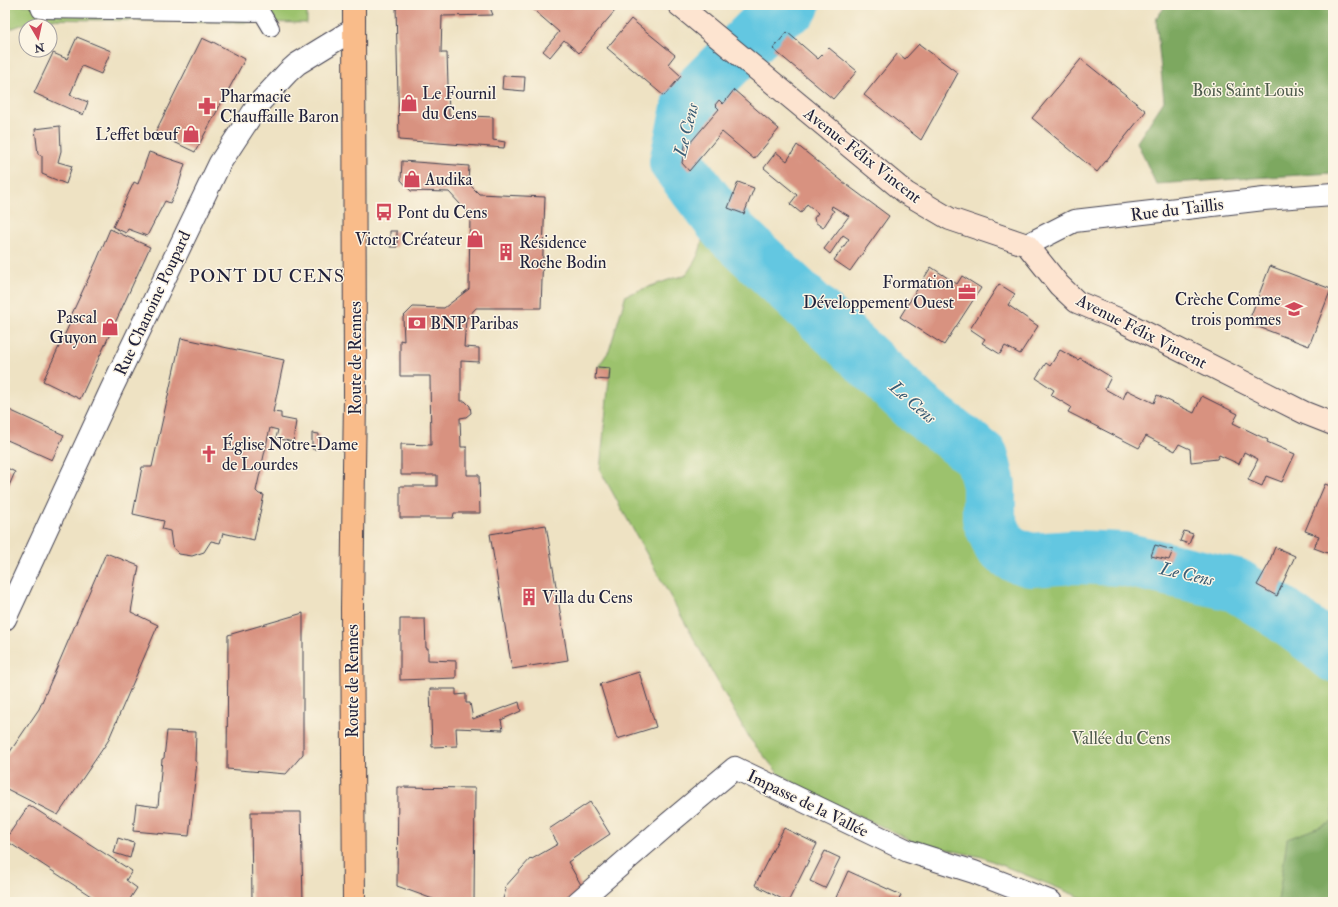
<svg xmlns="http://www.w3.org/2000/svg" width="1338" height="907" viewBox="0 0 1338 907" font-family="'IM FELL Double Pica',serif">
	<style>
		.green { fill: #9cc26d; stroke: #5f7254 }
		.forest { fill: #7da860; stroke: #50654e }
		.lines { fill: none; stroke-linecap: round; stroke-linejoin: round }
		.river { stroke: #63c7e1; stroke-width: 54 }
		.building { fill: #d89280 }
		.lane-casing { stroke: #413f4f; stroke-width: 18 }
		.street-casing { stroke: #413f4f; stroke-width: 24 }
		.secondary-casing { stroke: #413f4f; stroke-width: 24 }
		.primary-casing { stroke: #413f4f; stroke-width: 24 }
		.lane { stroke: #fff; stroke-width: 16 }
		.street { stroke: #fff; stroke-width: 22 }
		.secondary { stroke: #fde4d0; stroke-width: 22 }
		.primary { stroke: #f9bc8a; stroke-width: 22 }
		.labels { text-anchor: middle; stroke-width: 3; stroke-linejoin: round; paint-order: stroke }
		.park-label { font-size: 17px; fill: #4d5a4c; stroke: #fcf5e5 }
		.poi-label { font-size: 17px; fill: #22223b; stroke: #fcf5e5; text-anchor: start }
		.street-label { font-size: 17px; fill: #22223b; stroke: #fcf5e5 }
		.water-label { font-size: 18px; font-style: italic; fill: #395c75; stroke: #fcf5e5 }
		.neighbourhood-label { font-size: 18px; letter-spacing: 1px; fill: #22223b; stroke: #fcf5e5 }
	</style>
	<rect width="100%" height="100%" fill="#fcf5e5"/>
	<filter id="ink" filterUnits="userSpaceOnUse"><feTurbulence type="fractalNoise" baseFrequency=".025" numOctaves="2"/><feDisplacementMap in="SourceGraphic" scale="8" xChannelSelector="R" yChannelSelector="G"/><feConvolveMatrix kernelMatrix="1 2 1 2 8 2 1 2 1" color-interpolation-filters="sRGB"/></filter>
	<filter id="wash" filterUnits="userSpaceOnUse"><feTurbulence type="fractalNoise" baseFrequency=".012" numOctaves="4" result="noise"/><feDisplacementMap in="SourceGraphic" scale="16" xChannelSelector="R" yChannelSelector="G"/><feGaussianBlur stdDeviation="0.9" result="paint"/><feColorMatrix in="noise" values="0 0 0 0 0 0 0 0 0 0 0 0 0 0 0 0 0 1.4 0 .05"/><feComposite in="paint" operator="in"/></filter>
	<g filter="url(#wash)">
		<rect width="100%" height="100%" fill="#eee2c3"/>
		<!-- green -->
		<path class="green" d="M5,5H307V23L37,19L5,31Z
			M703,234H714L718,236L811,322L849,360L923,424L974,457L977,465L980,495V519L993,550L1009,563L1028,569L1089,566L1131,572L1202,591L1232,596L1253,607L1294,635L1333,671V902H1092L982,857L912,842L900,835L810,793L779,774L749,738L600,470L610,369L598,367L609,351L626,295L674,278L685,276C696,260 701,253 703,234Z"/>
		<!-- forest -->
		<path class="forest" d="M1166,5H1333V173L1156,184L1137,142L1164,101L1156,19Z
			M1333,822V902H1278L1287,839Z"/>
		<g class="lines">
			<!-- river -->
			<path class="river" d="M793,5L771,19L690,100L676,162L726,228L918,408L982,457L989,485V519L1000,545L1014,555L1031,560L1074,557L1123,559L1236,585L1279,612L1314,638L1333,655"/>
		</g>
		<g id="blocks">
			<!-- building -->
			<path class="building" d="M396,5H489L493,15L442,16L441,53H447L449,115L493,117V140L505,142L504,148L399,140Z
				M528,5H620L579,53L564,40L550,57L543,51L559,32Z
				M631,19L675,55L668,64L681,76L664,96L607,48Z
				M787,32L818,59L829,48L857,71L833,99L773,49Z
				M77,37L111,51L101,74L82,66L70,95L88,102L83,115L34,93L53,53L67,59Z
				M202,38L213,43V42L245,59L195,152L155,133Z
				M919,44L958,73L921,140L864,95L898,53L905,59Z
				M1081,59L1146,111L1097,172L1032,118Z
				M503,76L525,77L524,91L502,89Z
				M734,90L779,129L754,159L722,132L689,171L682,163L686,140L690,143L719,109L715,105L719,100L723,104Z
				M60,126L61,151L58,162L72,166L66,184L42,174V156L38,154L35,129Z
				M797,145L847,185L889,216L850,271L834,260L849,239L843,235L830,254L824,249L849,216L832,206L831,209L834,211L823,228L815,222L814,218L818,213L807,204L801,213L790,204L797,195L764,168L776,152L787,161Z
				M149,152L185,164L178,187L170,203L165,201L147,236L128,229L126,233L113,227L134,182L138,184Z
				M402,161L469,166L468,183L479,194L545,197L541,308H476L466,319L464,347L479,348V362L461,361V401H465L470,406L471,413L466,417L460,418L461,447H467V475H479L480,513H454L453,518H400V486H437V475H401V444L431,445L430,376H400V340L404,341L403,317L413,307L444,308L469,289L470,215L449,192L411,191L401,180Z
				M738,182L754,188L744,214L728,208Z
				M110,229L150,247L80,399L43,381L71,321L69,320L97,260Z
				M390,231H397V247H390Z
				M1270,266L1331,289L1309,346L1248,323Z
				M931,267L957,284L962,276L981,288L944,345L900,317Z
				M999,284L1015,294L1008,305L1038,326L1020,354L1005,346L1000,354L982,343L985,339L970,329Z
				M181,338L284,360L273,412L281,413V418L296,421L293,442L276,438L278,430L270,428L256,491L259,494L264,495L254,540L223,533L220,543L211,541L204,552L192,556L179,554L172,546L170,531L162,529L164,521L133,514L142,467H152Z
				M1060,350L1078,360L1080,358L1111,377L1105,389L1123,399L1127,390L1154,403L1157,395L1194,413L1202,396L1238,414L1233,423L1268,440L1267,442L1295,454L1282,482L1266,476L1262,486L1248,480L1258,459L1244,452L1239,464L1219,455L1217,459L1191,462L1190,449L1179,444L1175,451L1146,436L1139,448L1068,412L1071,407L1051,395L1054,390L1036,378L1046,363L1050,366Z
				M598,367L610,368L609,380L595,379L596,368Z
				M5,408L64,435L52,460L5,439Z
				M312,433L319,434V449H312Z
				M5,467L15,472L5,495Z
				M1325,484L1333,487V555L1314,548L1319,536L1305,531Z
				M546,525L568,660L512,669L490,534Z
				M1184,531L1193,534L1189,544L1180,541Z
				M1155,545L1173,550L1169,560L1151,556Z
				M1275,547L1295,556L1277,596L1257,585L1271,560H1270Z
				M106,553L139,566L131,612L158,625L108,741L58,815L5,788V759L39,709Z
				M303,613V754L286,774L227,769L228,635Z
				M400,619H425L426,648H428V660L456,661V678L400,680Z
				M639,672L656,727L617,739L600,684Z
				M430,689H456V695L466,694V703H470L473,719L519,702L521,711L501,720L503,730L456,728L457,746L432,747Z
				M167,731L196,732L195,761L197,762L189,836L133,831L136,804L158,807L162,759L164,758Z
				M398,787L475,788L474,902H441L397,886Z
				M590,802L610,834L568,862L584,890L573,902H502L506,889L504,888L531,858L532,859L558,844L549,829Z
				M29,805L132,871L126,880L137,888L128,902H100L5,840Z
				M251,812H301L303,902H252Z
				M784,828L817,844L788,902L755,885Z
				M118,838L134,843L130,858L114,853Z
				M825,851L840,858L825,888L810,881Z
				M848,871L901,895L898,902H834Z"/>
		</g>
	</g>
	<g filter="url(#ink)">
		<use href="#blocks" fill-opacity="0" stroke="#413f4f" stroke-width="1"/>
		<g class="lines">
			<!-- lane casing -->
			<g class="lane-casing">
				<path id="lane" d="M38,5L40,10L262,13L271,28"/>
			</g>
			<!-- street casing -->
			<g class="street-casing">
				<path id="street" d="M1027,245L1074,221L1264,199L1333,194
					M5,619L111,390L220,163L260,102L288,72L297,64L354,29
					M578,902L668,824L735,768L908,851L974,872L1051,902"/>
			</g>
			<!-- secondary casing -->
			<g class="secondary-casing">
				<path id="secondary" d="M679,5L906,193L950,219L1027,245L1059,285L1077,302L1118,319L1305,413L1333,424"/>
			</g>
			<!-- primary casing -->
			<g class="primary-casing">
				<path id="primary" d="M354,902L352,609L355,398L354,5"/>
			</g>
			<!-- lane -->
			<use href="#lane" class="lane"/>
			<!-- street -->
			<use href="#street" class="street"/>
			<!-- secondary -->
			<use href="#secondary" class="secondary"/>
			<!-- primary -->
			<use href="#primary" class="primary"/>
		</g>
	</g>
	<!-- icons -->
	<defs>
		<g id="shop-bare" transform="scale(1.38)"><path d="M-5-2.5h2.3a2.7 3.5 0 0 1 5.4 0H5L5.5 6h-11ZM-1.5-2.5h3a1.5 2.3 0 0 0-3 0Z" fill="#d1495b" stroke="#fcf5e5" stroke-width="2.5" paint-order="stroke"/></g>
		<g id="pharmacy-bare" transform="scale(1.38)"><path d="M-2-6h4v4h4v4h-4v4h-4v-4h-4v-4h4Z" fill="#d1495b" stroke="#fcf5e5" stroke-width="2.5" paint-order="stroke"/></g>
		<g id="bus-bare" transform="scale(1.38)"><path d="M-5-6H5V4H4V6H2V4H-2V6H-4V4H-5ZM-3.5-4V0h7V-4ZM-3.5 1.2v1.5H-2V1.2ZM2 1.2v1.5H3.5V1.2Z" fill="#d1495b" stroke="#fcf5e5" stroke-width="2.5" paint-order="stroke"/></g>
		<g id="building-bare" transform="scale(1.38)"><path d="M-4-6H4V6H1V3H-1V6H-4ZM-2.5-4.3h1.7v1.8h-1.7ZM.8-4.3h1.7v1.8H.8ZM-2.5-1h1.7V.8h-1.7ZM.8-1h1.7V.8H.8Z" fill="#d1495b" stroke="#fcf5e5" stroke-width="2.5" paint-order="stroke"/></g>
		<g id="office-bare" transform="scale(1.38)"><path d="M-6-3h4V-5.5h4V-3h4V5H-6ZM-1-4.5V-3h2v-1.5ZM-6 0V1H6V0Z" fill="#d1495b" stroke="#fcf5e5" stroke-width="2.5" paint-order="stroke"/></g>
		<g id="school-bare" transform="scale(1.38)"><path d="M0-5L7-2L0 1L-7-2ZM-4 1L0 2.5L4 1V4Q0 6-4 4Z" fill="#d1495b" stroke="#fcf5e5" stroke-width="2.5" paint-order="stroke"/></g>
		<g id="bank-bare" transform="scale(1.38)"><path d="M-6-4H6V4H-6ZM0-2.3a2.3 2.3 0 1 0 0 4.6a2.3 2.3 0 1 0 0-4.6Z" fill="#d1495b" stroke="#fcf5e5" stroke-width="2.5" paint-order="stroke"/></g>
		<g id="church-bare" transform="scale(1.38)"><path d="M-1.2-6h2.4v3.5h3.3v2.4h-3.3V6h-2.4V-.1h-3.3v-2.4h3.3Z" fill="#d1495b" stroke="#fcf5e5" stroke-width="2.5" paint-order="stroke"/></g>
	</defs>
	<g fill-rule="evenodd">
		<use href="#shop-bare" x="409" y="103"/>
		<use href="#pharmacy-bare" x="207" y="106"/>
		<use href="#shop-bare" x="191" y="134"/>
		<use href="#shop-bare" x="412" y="179"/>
		<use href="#bus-bare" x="384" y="212"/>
		<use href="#shop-bare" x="475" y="239"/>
		<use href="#building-bare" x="506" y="252"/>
		<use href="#office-bare" x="967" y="292"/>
		<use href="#school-bare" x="1294" y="309"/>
		<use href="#bank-bare" x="417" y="323"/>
		<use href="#shop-bare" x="110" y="327"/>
		<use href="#church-bare" x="209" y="454"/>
		<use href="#building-bare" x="529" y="597"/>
	</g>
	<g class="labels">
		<!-- park labels -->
		<g class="park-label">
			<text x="1248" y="96">Bois Saint Louis</text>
			<text x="1121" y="744">Vallée du Cens</text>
		</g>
		<!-- poi labels -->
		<g class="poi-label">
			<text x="422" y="99">Le Fournil<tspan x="422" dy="20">du Cens</tspan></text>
			<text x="220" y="102">Pharmacie<tspan x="220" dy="20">Chauffaille Baron</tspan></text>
			<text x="178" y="140" text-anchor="end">L'effet bœuf</text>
			<text x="425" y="185">Audika</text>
			<text x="397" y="218">Pont du Cens</text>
			<text x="462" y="245" text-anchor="end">Victor Créateur</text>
			<text x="519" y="248">Résidence<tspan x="519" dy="20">Roche Bodin</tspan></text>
			<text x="954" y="288" text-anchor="end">Formation<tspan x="954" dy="20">Développement Ouest</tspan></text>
			<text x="1281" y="305" text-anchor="end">Crèche Comme<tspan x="1281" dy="20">trois pommes</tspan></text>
			<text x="97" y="323" text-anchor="end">Pascal<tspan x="97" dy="20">Guyon</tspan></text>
			<text x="430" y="329">BNP Paribas</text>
			<text x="222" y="450">Église Notre-Dame<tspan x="222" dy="20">de Lourdes</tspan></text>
			<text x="542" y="603">Villa du Cens</text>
		</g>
		<!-- street labels -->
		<g class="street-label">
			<text transform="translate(863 155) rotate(38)" y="6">Avenue Félix Vincent</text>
			<text transform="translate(1177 209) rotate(-7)" y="6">Rue du Taillis</text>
			<text transform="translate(152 303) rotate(-65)" y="6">Rue Chanoine Poupard</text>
			<text transform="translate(1142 331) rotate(27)" y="6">Avenue Félix Vincent</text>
			<text transform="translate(355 358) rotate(-90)" y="6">Route de Rennes</text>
			<text transform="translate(352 681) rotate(-90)" y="6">Route de Rennes</text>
			<text transform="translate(808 803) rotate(26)" y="6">Impasse de la Vallée</text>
		</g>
		<!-- water labels -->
		<g class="water-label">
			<text transform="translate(686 130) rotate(-76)" y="6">Le Cens</text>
			<text transform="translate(913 402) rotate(41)" y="6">Le Cens</text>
			<text transform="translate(1187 574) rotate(13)" y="6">Le Cens</text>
		</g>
		<!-- neighbourhood labels -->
		<g class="neighbourhood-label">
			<text x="267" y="282">PONT DU CENS</text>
		</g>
	</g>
	<!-- margin -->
	<rect width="1338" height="907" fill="none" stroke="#fcf5e5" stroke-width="20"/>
	<!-- north arrow -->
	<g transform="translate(38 38) rotate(171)"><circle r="19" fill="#fcf5e5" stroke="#a5a1a1"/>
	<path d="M0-3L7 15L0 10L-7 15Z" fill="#d1495b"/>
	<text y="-6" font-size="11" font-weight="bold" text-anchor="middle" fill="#22223b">N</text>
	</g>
</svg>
